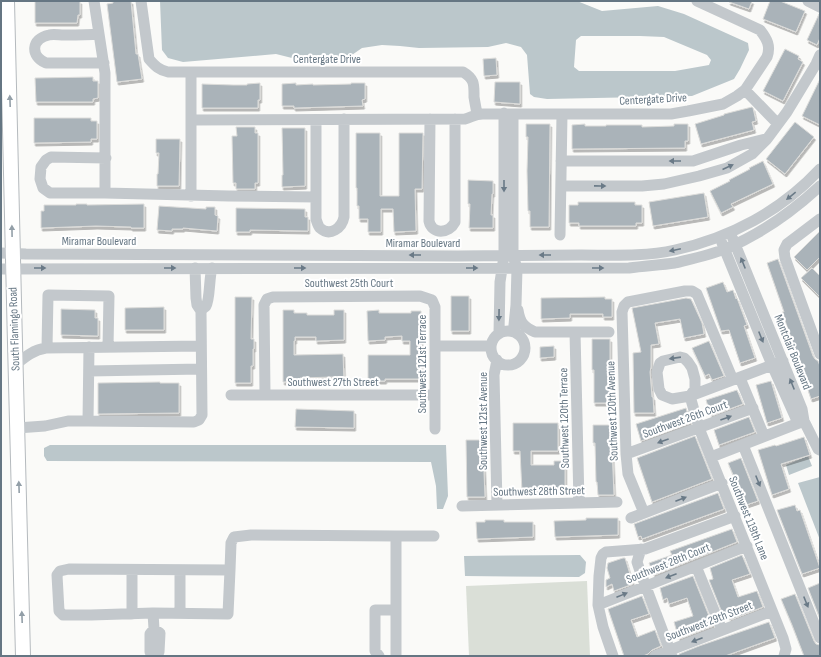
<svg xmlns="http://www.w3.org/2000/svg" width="821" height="657" viewBox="0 0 821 657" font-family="'Sofia Sans Condensed',sans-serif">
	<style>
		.green { fill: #dadfd7 }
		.water { fill: #bbc7cb; fill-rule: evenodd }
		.building { fill: #aab3b9; stroke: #dcdcda; filter: url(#shadow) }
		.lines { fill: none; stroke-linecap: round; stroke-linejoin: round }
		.major-casing { stroke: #b5babe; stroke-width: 16 }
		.minor { stroke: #c3c8cc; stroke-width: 11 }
		.major { stroke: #fff; stroke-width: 14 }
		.oneway { fill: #939fa8 }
		.oneway2 { fill: #6a7a87 }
		.labels { text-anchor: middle; stroke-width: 4; stroke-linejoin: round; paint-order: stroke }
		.street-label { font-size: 12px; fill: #657683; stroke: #fff }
	</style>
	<defs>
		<filter id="shadow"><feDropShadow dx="1.5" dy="3" stdDeviation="0" flood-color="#0004"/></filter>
	</defs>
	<rect width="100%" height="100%" fill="#fafaf8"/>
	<!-- green -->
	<path class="green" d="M587,581L590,656H469L466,586Z"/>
	<!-- water -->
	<path class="water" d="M160,1H577L602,11L658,6L684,14L748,43L749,50L740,69L734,79L692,96L547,99L534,97L530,94L527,55L521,47L506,43L488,47L419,48L400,46L382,45L362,48L349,57L292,58L276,54L183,62L168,58L162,50ZM581,36H640L664,37L707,55L711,60L709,65L675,71H579L574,67L576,40Z
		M50,445H446L448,496L443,509H437L436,486L431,462L47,461L44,456V448Z
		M808,456L812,466L789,475L786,465Z
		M820,477V540L798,483Z
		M580,555L586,562L585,573L579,577L465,576L464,556Z"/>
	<!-- building -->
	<path class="building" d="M35,1H80V15H78L77,23H35Z
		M113,1H131L136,54H138L142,79L117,82L107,4L113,3Z
		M729,1H752L749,9L729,2Z
		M770,1H780L805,11L796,32L763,19Z
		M819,14L820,38L817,45L807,40Z
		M785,49L799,56L798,59L803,62L783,101L763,91Z
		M496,58L497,75L484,76L483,59Z
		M93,77V81H98V98L93,99V102H36L35,78Z
		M820,79V125L802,116Z
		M495,82H520V104L494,102Z
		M260,83V100H258V108H202V84L233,85H247V84Z
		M296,83V85L313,84V85L351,84V83H365V99L362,100L363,106L294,108V106H282V84Z
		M752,107L753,108L756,121L752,122L754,130L701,144L695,124L724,115V114Z
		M34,118H91V121H97V139H91V142L34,143Z
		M795,122L814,137L785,174L766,159Z
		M526,124H550L549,227H530V211H528L527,171L528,137H526Z
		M585,124V126H606V125H642V127L674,126V124H688V141H685V148L572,149V125Z
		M236,127H255V133H258V183H255V189H236V183H233L232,136H237Z
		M282,128H305V186L282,187V175H283Z
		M356,133H380V196H399V133H423L422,189H415L416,231L394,232L393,209H381V232H368V219H359V206H357V188H356Z
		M156,139H180L179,186H157V174H158L159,153H156Z
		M763,161L773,184L731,204L733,207L721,213L710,191L730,181L729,180L750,169L749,168Z
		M468,180L493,181V194H492L491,215H493V228H469L470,204H468Z
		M704,193L708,217L653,226L649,202Z
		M578,202H635V205H642V223H636V226H579V223H569V205H578Z
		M76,204H87V205L144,204V228H131V227L96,226L41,228V211H44V205H76Z
		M159,206L206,209V207H215V215L218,216L217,231L183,228V229H172V231L157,230Z
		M236,208L305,209V217H308V231L250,230V232H236Z
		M820,231V257L807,270L794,257Z
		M778,259L813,356L815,359L818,361L820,366V396L811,399L802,372L801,373L791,343H789L786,336L790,335L782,312H784L767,263Z
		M812,268L820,276V297L801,278Z
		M723,282L727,292L733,290L736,299L737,298L747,325L744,326L755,358L740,363L729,330L721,331L706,288Z
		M451,296H469V331H451Z
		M235,297H252L251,339H254V349H253V366H251V383H235Z
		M605,297V299H612V317H603V314H570V318L541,319V298Z
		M686,298L691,299L702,323L704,334L684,338L680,319L655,323L659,344L651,345V367L650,372L652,397H653L654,413H634L633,353L641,352L632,308Z
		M164,307V330H125V308Z
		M61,309L95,310V318H98V336L61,335Z
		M283,310H294V313H307V315H334V310H344V340L316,341V337H295V341H294V355L343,354L344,381L333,382V377L300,378V381L283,382Z
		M379,310V313H411V311H421L422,379H385V381H368V355H410V341H402V336L385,337V340L368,341L367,311Z
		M592,339H610V403H594V370H592Z
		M709,341L724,376L712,380L709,374L705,376L692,348Z
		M554,346V357L540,358V347Z
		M771,381L782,418L767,423L756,385Z
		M160,382V383H179V413L98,414V383Z
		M737,390L743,404L711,416L706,400Z
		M686,408L690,423L641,441L636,424Z
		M296,409L354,411V428L295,427Z
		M749,417L755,432L719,445L714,430Z
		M513,423H558V451H531V465H554V461H565V491L522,492L520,451H513Z
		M593,425H611L614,495H598L597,482H596L595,443H593Z
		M695,436L712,479L652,502L637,458Z
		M804,437L810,455L781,464L789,489L772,495L758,450L775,445L776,446Z
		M466,440H484V447L483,448L485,497H467Z
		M741,458L758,501L746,505L728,463Z
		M718,493L724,509L642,539L641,536L638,537L634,524Z
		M795,505L797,511L800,510L820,568L802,574L777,510Z
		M586,518H618V535L555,537L554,521L586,520Z
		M485,520H504V522H533V537L477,539L476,522H485Z
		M732,529L737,542L654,575L649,563L672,555L670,551Z
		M742,555L750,574L732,580L738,597L757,591L763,607L730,620L728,614L723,615L709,580L713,579L710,568Z
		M623,558H625L633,584L614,591L612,584L606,587V580L610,578L607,568L608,563Z
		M693,576L713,626L679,639L674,622L693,616L687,598L669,604L667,598L663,600L660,588Z
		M820,583V619L808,588Z
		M795,594L814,641L816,644L820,645V656H804L792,625L781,599Z
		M642,596L649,614L631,620L637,637L655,630L661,646L652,650L648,654L643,656H624L608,609Z
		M769,622L775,638L725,656H679V654L699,646Z"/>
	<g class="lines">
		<!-- major casing -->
		<g class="major-casing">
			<path id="major" d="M7,1C12,219 17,438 23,656"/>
		</g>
		<!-- minor -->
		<path class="minor" d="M94,1L105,73V193
			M141,1L149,59C155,66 159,70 168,72H463C475,79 474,85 474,97C475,103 476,108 477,114
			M808,1L820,7
			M99,34C88,35 76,35 64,35C59,35 53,34 49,35C31,39 30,56 46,63H104
			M191,72V196
			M745,90L778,124
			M513,114V256L517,268L516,305L514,325L515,332
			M430,119L429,221C432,235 449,234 455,222V119
			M191,120L465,119C472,117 475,114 483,114H671L688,111L723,104L737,96L745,90L767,57C771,46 767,39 760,30L697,1
			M316,120V219C317,222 318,226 320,228C330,237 342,228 344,217V119
			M106,158L51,157L46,160L41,167L40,179L43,188L50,193H105L229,196L316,197
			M561,161H693L741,145L766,139
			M561,186H642L664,184L699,176L727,168L752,154L767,139L787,112L816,64L820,55
			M820,219L787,244L784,250L785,258L820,354
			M560,235L562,114
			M733,239L802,409L804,421L818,449L820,450
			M722,243L772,365L798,423
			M1,253L26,254C170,254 314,255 458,256C499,256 540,255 581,255C612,255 644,257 675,250C730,238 781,211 820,169
			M1,269L629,268C644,266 660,265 675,263C691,259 710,255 725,249C761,234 792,212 820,186
			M518,310C520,323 524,327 535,332H609
			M201,311C202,309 204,308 206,306C210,300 209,278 212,268
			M491 348a17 17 0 1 1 34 0a17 17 0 1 1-34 0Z
			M575,332L579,503
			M499,333L500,282L504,256V113
			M435,346H491
			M47,348L48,295L109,296L108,347
			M497,360L494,375L497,505
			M15,365C25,357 33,350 46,348L201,346
			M89,371L201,369
			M740,378L764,436
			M265,394L264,305L267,299L273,297L420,296L432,300L435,307V429
			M231,395H435
			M690,396L699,428L783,638L786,649L784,656
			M690,396L695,389V379L692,368L688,362L684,358L680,357L663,361L660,363L657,372L659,389L662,395L672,399L690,396L783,361
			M88,421L89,347
			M17,428L45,426L68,421H88L194,422L199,420L202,415L201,311L197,305L196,298L195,268
			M743,445L820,638
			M626,454L753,408
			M711,457L804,421
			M462,506L617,502
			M644,513L628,474L626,454L622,312L624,306L628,302L685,291H692L697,294L733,380
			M631,518L722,483
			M641,549L637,562L640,571L672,656
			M696,566L722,630
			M132,570V614
			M230,570L231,543L234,537L251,535L396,536
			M598,605L747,546
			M396,610V536H434
			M153,613L228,614L230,570L69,569L60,571L57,575L59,611L63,615H91L153,613L154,629
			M180,613V570
			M154,656L150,652V634L154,629L160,633L159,652L155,656
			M379,656L375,651V610H396V656
			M613,656L603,627L598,605L599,576L601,558L603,554L606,552L645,549L735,516
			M655,656L772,611"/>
		<!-- major -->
		<use href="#major" class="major"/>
	</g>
	<!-- one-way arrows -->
	<defs><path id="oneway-solid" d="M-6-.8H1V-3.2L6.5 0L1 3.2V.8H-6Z"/></defs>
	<g class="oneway">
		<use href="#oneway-solid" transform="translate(10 101) rotate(-92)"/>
		<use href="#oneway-solid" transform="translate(12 231) rotate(-91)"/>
		<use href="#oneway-solid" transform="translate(19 487) rotate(-92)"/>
		<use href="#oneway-solid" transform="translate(22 617) rotate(-92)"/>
	</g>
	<g class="oneway2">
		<use href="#oneway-solid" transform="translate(675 161) rotate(180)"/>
		<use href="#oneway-solid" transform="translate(728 167) rotate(-24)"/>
		<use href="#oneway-solid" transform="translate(504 186) rotate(90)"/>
		<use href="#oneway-solid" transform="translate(600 186) rotate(1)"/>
		<use href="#oneway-solid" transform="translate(791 196) rotate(141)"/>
		<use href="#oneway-solid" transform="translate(675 250) rotate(168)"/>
		<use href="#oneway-solid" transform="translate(415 255) rotate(-180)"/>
		<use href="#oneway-solid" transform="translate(545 255) rotate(180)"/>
		<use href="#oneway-solid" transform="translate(743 263) rotate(-112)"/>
		<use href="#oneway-solid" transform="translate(40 268)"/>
		<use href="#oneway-solid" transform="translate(170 268)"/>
		<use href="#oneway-solid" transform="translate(300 268)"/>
		<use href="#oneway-solid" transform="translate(472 268)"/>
		<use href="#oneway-solid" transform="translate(598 268)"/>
		<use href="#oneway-solid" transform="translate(499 315) rotate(91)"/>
		<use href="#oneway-solid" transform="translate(761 337) rotate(68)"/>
		<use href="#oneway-solid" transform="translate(675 358) rotate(172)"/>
		<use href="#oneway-solid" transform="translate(792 384) rotate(-112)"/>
		<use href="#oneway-solid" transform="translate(726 418) rotate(-20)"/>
		<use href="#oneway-solid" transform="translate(663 441) rotate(160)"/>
		<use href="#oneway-solid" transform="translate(758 481) rotate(68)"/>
		<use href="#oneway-solid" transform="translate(681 499) rotate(-21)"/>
		<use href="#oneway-solid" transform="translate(671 576) rotate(159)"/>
		<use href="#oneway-solid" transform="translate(622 595) rotate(-22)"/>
		<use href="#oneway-solid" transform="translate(806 602) rotate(68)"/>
		<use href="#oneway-solid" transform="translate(697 640) rotate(159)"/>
	</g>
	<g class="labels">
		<!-- street labels -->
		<g class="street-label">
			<text x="327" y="63">Centergate Drive</text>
			<text transform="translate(653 99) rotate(-3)" y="4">Centergate Drive</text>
			<text x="99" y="245">Miramar Boulevard</text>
			<text x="423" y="247">Miramar Boulevard</text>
			<text x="349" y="287">Southwest 25th Court</text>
			<text transform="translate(14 329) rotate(-92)" y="4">South Flamingo Road</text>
			<text transform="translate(793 352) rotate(68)" y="4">Montclair Boulevard</text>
			<text transform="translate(422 364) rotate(-90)" y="4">Southwest 121st Terrace</text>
			<text x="333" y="386">Southwest 27th Street</text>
			<text transform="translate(612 411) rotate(-92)" y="4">Southwest 120th Avenue</text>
			<text transform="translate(564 418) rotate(-91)" y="4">Southwest 120th Terrace</text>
			<text transform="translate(685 419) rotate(-20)" y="4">Southwest 26th Court</text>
			<text transform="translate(483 421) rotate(-90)" y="4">Southwest 121st Avenue</text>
			<text transform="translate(539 491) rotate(-1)" y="4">Southwest 28th Street</text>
			<text transform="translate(749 518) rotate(68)" y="4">Southwest 119th Lane</text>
			<text transform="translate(668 563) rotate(-22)" y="4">Southwest 28th Court</text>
			<text transform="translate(709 621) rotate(-21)" y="4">Southwest 29th Street</text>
		</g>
	</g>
	<!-- border -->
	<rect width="821" height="657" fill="none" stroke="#657683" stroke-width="4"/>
</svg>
